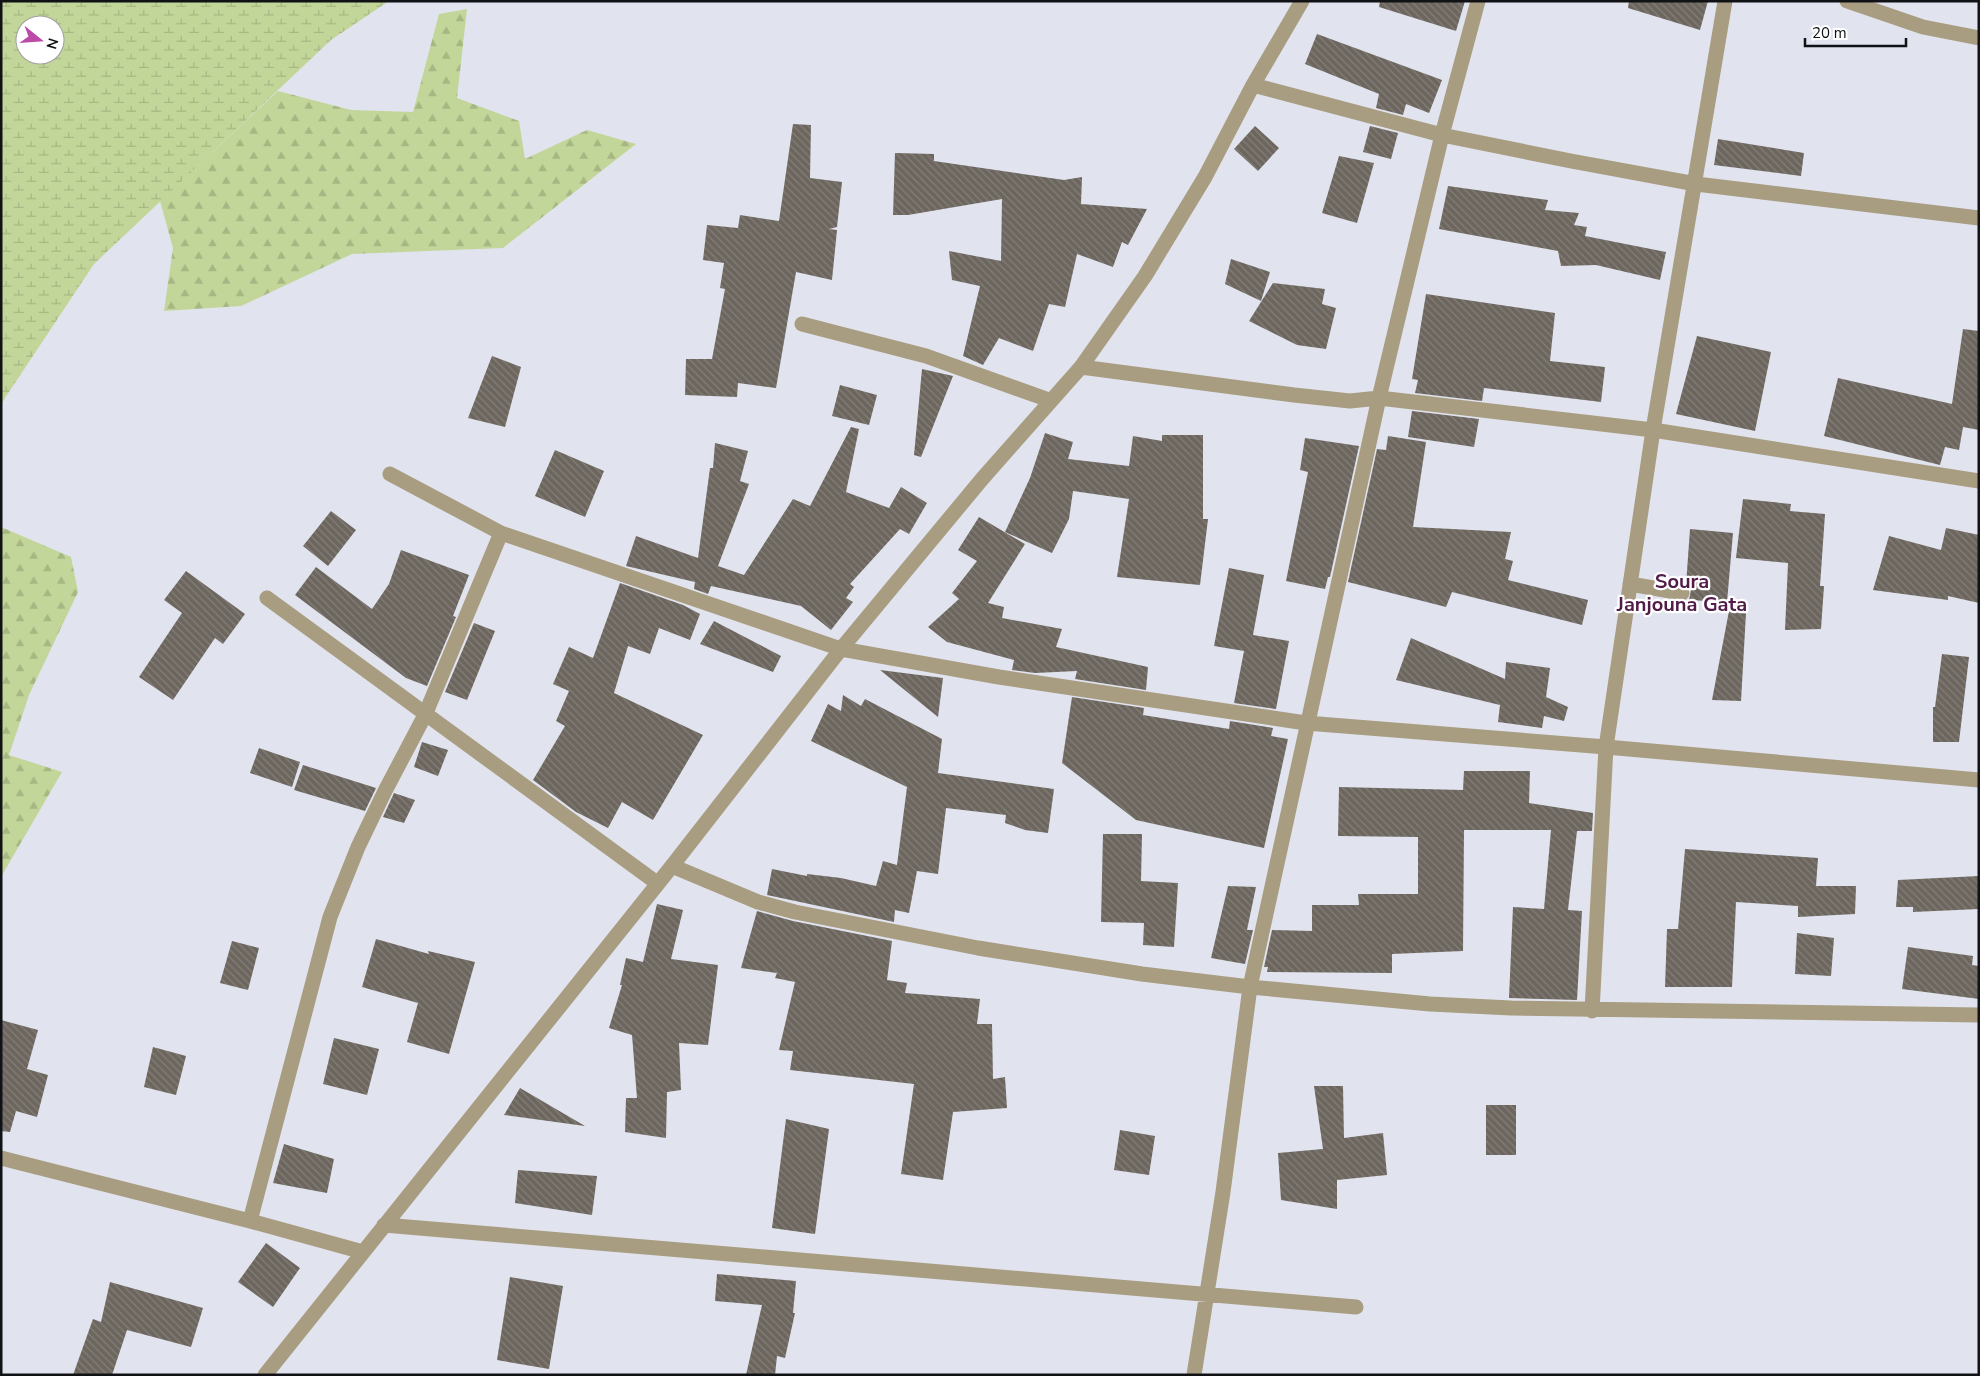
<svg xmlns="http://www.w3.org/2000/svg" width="1980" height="1376" viewBox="0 0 1980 1376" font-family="'Nunito Sans',sans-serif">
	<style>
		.forest { fill: url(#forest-firs) }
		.wetland { fill: url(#wetland-marsh); fill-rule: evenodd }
		.building { fill: url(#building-back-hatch) }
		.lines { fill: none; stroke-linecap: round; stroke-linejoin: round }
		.minor { stroke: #a89d80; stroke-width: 15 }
		.labels { text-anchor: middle; stroke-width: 4.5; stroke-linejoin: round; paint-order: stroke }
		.quarter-label { font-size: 20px; font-weight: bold; fill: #511c48; stroke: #fff }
	</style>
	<defs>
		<pattern id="forest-firs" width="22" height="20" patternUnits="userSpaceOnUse" patternTransform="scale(1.25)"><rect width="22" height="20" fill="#c3d699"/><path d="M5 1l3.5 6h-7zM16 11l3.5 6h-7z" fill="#a6b783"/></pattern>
		<pattern id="wetland-marsh" width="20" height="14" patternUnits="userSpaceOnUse" patternTransform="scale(1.25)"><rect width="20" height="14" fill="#c3d699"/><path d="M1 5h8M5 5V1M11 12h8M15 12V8" fill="none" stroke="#a6b783"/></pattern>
		<pattern id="building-back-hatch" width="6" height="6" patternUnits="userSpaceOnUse" patternTransform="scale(1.25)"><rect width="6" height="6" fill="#6c665e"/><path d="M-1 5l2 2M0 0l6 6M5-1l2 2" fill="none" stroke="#837f79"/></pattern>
	</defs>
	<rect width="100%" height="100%" fill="#e1e3ee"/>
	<!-- forest -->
	<path class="forest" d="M467,9L457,98L519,121L525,159L587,130L636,144L503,248L352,254L241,306L164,311L173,248L160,201L278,91L351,110L413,112L439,14Z
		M1,527L71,557L78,592L29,695L9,755L62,772L1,877Z"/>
	<!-- wetland -->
	<path class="wetland" d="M1,1H389L331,40L94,264L1,404ZM25,25H55V55H25Z"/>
	<!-- building -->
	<path class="building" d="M1380,1H1465L1456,31L1379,7Z
		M1629,1H1708L1700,30L1628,8Z
		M1317,34L1442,80L1429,113L1406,104L1403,115L1376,108L1379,94L1305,64Z
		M793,124L811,125L810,178L842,182L837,227L829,229L837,230L832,280L796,272L776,388L738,383L737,397L685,395L686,359H712L725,289L720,288L724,263L703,260L707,225L738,228L740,215L779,221Z
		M1255,126L1279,148L1258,171L1234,149Z
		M1370,126L1398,133L1391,159L1363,152Z
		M1718,139L1804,153L1801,176L1714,165Z
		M895,153L934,154V161L1064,180L1082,177L1081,204L1147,209L1128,245L1122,242L1113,267L1077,254L1065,307L1049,304L1033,351L999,338L983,365L963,356L980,286L952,280L949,251L1001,261L1002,199L908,215H893Z
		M1339,156L1374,163L1357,223L1322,213Z
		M1448,186L1548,200L1545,210L1579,213L1574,225L1587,227L1585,236L1666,252L1660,280L1596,265L1561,266L1558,251L1439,229Z
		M1231,259L1270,272L1261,301L1225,284Z
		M1273,283L1325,289L1322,304L1336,308L1326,349L1297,345L1249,321Z
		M1426,294L1555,313L1550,361L1605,367L1601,402L1484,388L1482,401L1415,393L1418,380L1412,379Z
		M1963,329L1979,331V430L1963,427L1959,450L1945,447L1940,465L1824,436L1838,378L1952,404Z
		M1697,336L1771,352L1755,431L1676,414Z
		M492,356L521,367L505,427L468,418Z
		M922,369L953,376L921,457L914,455Z
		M840,385L877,395L869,425L832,416Z
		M1412,411L1479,419L1474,447L1408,437Z
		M851,427L859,429L846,492L889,508L901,487L927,503L909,534L900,529L850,584L854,587L846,598L853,602L831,630L801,606L711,586L708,594L694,589L695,582L626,566L636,536L698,558L710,468H713L715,443L748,451L740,481L749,484L718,566L744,575L793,499L810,506Z
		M1045,433L1073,442L1068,459L1129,466L1133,436L1162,441V435H1203V519H1208L1200,585L1117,577L1129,499L1073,491L1069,519L1052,553L1005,532L1030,478Z
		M1388,436L1426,442L1413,527L1511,532L1505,559L1513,561L1508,580L1588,600L1582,625L1452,592L1446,607L1348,582L1377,449L1386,450Z
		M1305,438L1359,446L1330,577H1328L1325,589L1286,581L1308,472L1300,470Z
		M555,450L604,471L585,517L535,496Z
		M1743,499L1791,504L1790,511L1825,514L1820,586H1824L1821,629L1785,630L1788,563L1736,558Z
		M331,511L356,530L328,566L303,546Z
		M979,517L1025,544L988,603L1004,607L1002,618L1062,629L1056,647L1148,667L1146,690L1075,679L1077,671L1035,673L1012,670L1014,660L947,642L928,627L959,599L952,593L977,561L958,550Z
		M1946,528L1979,535V603L1948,596V600L1873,590L1889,536L1941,550Z
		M1690,529L1733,533L1727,602L1689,600L1691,590L1686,585Z
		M401,550L469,575L453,616L456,617L427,686L406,678L295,595L316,567L372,609L389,584Z
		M1229,568L1264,575L1253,635L1289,641L1276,709L1234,703L1244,651L1214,646Z
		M186,571L245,614L223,644L215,638L173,700L139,677L182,613L164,600Z
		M620,583L683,605L700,614L690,640L659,628L650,654L628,646L614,693L703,735L653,820L622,802L608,828L576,812L533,780L565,726L556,721L569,691L553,684L569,647L593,658Z
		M1729,611L1746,613L1741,701L1712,700Z
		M714,621L781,656L773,672L700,644Z
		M474,623L495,631L467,700L445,692Z
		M1411,638L1505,679L1506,662L1550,668L1546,697L1568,707L1564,721L1544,716L1542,728L1498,722L1500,705L1396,680Z
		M1942,654L1969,657L1959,742H1933V707H1935Z
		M880,670L943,678L938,717Z
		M843,695L861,706L865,699L942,739L938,773L1054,789L1048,833L1025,830L1005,823L1006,815L946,808L938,874L917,871L909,913L895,910L894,922L767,895L772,869L807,876V874L841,878L876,886L883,861L897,865L907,787L811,741L828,704L841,711Z
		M1072,697L1144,708L1143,715L1229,729L1230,721L1273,728L1271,736L1288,739L1264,848L1136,820L1062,763Z
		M422,742L448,750L438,776L414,767Z
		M259,748L300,762L292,787L250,773Z
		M303,765L376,788L365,811L294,790Z
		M1464,771H1530L1529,803L1593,813L1592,831H1577L1568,910L1582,911L1577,1000L1509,998L1513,907L1544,909L1551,830H1464L1463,951L1392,954V973L1267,972L1268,967H1264L1272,930L1312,931V905H1359L1358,894H1418V837L1338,836L1339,787L1463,790Z
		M394,793L415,800L404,823L383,817Z
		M1103,834H1142L1141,881L1178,883L1174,947L1143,945L1144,923L1101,922Z
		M1685,849L1818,858L1816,886H1856L1855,914L1798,917V906L1736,902L1732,987H1665L1667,929H1678Z
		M1979,876V909L1913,912V907H1896L1898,880Z
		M1228,886L1256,887L1247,930H1253L1245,964L1211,958Z
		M657,904L683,910L671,959L718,965L708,1045L679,1043L681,1090L667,1092L666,1138L625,1132L626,1098H637L632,1035L609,1028L622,985H620L626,958L643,962Z
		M757,911L793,921L892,941L887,980L907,983L905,993L980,999L977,1024H992L993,1079L1005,1077L1007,1108L953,1112L943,1180L901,1174L914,1084L790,1070L793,1051L779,1050L795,982L775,978L777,973L741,968Z
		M1797,933L1834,938L1831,976L1795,974Z
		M376,939L429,954L428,951L475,962L449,1054L407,1042L418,1003L362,987Z
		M232,941L259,948L248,990L220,983Z
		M1908,947L1973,956L1972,965L1979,966V999L1902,989Z
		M1,1020L38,1030L27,1069L48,1075L37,1117L16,1111L10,1132L1,1131Z
		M334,1038L379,1049L367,1095L323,1084Z
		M153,1047L186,1056L176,1095L144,1087Z
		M1314,1086H1343L1344,1138L1383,1133L1387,1175L1337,1180V1209L1281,1200L1278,1153L1323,1149Z
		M520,1088L585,1126L504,1115Z
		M1486,1105H1516V1155H1486Z
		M786,1119L829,1129L815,1234L772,1228Z
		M1120,1130L1155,1136L1149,1175L1114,1170Z
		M284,1144L334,1159L327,1193L273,1183Z
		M518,1170L597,1176L592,1215L515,1203Z
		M266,1243L300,1268L273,1307L238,1282Z
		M717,1274L796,1281L793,1313H795L785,1358L777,1356L775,1375H746L762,1305L715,1301Z
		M510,1277L563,1286L549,1369L497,1360Z
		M110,1282L203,1308L191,1347L127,1330L112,1375H73L93,1319L101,1322Z"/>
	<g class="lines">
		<!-- minor -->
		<path class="minor" d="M1725,1L1653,430L1606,747L1979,780
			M1847,1L1923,27L1979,38
			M1253,85L1442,135L1571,161L1696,184L1979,218
			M802,324L926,356L1049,400
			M1081,367L1294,395L1350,401L1379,398L1653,430L1979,481
			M390,474L501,533L841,649L999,677L1306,723L1606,747L1592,1011
			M1630,584L1682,593
			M267,598L657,883
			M672,866L758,902L795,912L978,948L1142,974L1250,987L1430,1004L1511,1008L1979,1015
			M1,1158L250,1221L363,1252
			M250,1221L330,917L358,847L385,791L425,715L501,533
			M384,1225L1356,1307
			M265,1375L672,866L841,649L982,479L1081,367L1145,276L1205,177L1253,85L1302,1
			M1194,1375L1223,1192L1250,987L1379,398L1442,135L1478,1"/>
	</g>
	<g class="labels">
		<!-- quarter labels -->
		<g class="quarter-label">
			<text x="1682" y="588">Soura<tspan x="1682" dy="23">Janjouna Gata</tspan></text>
		</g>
	</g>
	<!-- border -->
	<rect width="1980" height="1376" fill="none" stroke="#111215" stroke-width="5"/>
	<!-- north arrow -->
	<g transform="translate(40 40) rotate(107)"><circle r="24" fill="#ffffff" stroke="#a0a0a1"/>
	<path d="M0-4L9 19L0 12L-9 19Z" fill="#bb4ba7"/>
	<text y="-8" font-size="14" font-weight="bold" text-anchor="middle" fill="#111215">N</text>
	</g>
	<!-- scale -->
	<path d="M1805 38v8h101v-8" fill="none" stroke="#111215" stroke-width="2.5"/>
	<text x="1812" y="38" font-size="15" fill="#111215" stroke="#ffffff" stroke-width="4" paint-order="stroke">20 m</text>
</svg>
